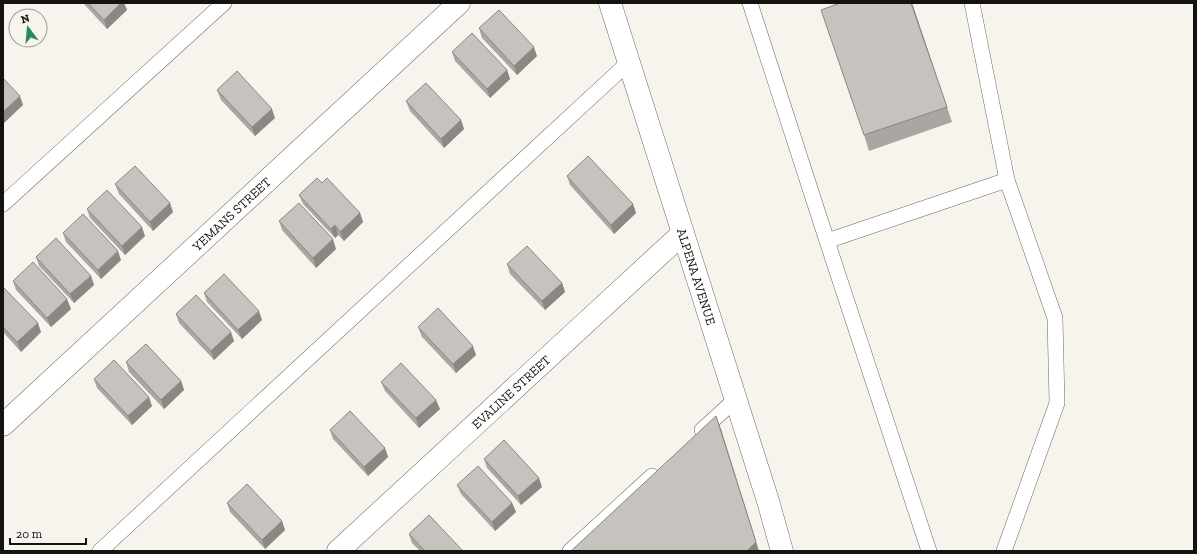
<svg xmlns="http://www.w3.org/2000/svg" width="1197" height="554" viewBox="0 0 1197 554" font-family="'Zilla Slab',serif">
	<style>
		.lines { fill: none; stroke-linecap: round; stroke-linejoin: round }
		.lane-casing { stroke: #6d6a65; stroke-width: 16 }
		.street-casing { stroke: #6d6a65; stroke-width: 23 }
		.lane { stroke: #fff; stroke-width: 15 }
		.street { stroke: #fff; stroke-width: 22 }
		.wall { fill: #aaa7a3 }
		.shaded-wall { fill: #8b8884 }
		.building { fill: #c6c2bd; stroke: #8b8884 }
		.labels { text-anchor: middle; stroke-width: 3; stroke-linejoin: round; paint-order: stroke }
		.street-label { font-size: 13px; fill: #141311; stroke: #f7f4ee }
	</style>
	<rect width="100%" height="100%" fill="#f7f4ee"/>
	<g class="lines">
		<!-- lane casing -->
		<g class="lane-casing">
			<path id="lane" d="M750,3L827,241L1007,180L972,3
				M3,204L224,3
				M827,241L929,551
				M702,430L736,399
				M100,551L629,62
				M570,551L652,476
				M1004,551L1057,403L1055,318L1007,180"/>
		</g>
		<!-- street casing -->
		<g class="street-casing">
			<g id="street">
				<path id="s1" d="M610,3L768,501L782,551"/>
				<path id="s2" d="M3,425L459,3"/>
				<path id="s3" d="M338,551L683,233"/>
			</g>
		</g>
		<!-- lane -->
		<use href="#lane" class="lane"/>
		<!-- street -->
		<use href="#street" class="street"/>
	</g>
	<!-- wall -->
	<path class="wall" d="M83,3H124L127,10L107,29Z
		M912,3L952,122L869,151L864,135Z
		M479,28L537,56L517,75L482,38Z
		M452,52L507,70L510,79L490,98L455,61Z
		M217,90L275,118L255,136L221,100Z
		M406,101L461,120L464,129L444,148L410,111Z
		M567,176L633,204L636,213L614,234L570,185Z
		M322,183L360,213L363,222L344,241L338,235L335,238L303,204L299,195Z
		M115,184L173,212L153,231L119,194Z
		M87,209L145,236L125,255L90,218Z
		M279,221L336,249L316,268L282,230Z
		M63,233L121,260L101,279L66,242Z
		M36,257L91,276L94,285L74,303L39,266Z
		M507,264L562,283L565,292L545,310L510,274Z
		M13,281L71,309L51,327L16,290Z
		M3,287L41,332L21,352L3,332Z
		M204,293L262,320L242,339L207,302Z
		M176,314L234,341L214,360L179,323Z
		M418,327L476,355L456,373L422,337Z
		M126,362L181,381L184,390L164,409L129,372Z
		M94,379L152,406L132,425L97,388Z
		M381,382L440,409L419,428L385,391Z
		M330,430L385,448L388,457L368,476L333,439Z
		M484,459L542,487L521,505L487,468Z
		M457,485L512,503L516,512L495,531L461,494Z
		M227,503L282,521L285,530L265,549L230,512Z
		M409,534L463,551H420L412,543Z"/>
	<!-- shaded-wall -->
	<path class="shaded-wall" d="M121,3H124L127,10L107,29L104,20Z
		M911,3H912L952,122L947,107Z
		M534,47L537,56L517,75L514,66Z
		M507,70L510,79L490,98L487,89Z
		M20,96L23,105L3,124V112Z
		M272,109L275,118L255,136L252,127Z
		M461,120L464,129L444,148L441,139Z
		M170,203L173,212L153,231L150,222Z
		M633,204L636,213L614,234L611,225Z
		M360,213L363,222L344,241L340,232Z
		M335,225L338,235L335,238L331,229Z
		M142,227L145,236L125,255L122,246Z
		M333,239L336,249L316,268L313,258Z
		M118,251L121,260L101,279L98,270Z
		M91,276L94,285L74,303L70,294Z
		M562,283L565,292L545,310L542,301Z
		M67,299L71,309L51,327L47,318Z
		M259,311L262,320L242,339L238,330Z
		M38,323L41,332L21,352L17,342Z
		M231,332L234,341L214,360L211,351Z
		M473,346L476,355L456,373L453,364Z
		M181,381L184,390L164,409L161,400Z
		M149,397L152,406L132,425L128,416Z
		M436,400L440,409L419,428L416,418Z
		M716,416L721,429L759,551H747Z
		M385,448L388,457L368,476L364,467Z
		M539,478L542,487L521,505L518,496Z
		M512,503L516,512L495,531L492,522Z
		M282,521L285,530L265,549L262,540Z"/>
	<!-- building -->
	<path class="building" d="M88,3H121L104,20Z
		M840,3H911L947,107L864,135L821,10Z
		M499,10L534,47L514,66L479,28Z
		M472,33L507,70L487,89L452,52Z
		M237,71L272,109L252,127L217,90Z
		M3,78L20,96L3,112Z
		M426,83L461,120L441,139L406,101Z
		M588,156L633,204L611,225L567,176Z
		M135,166L170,203L150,222L115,184Z
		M317,178L322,183L327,178L360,213L340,232L335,225L331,229L299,195Z
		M107,190L142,227L122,246L87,209Z
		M299,203L333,239L313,258L279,221Z
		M83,214L118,251L98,270L63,233Z
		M56,238L91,276L70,294L36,257Z
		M527,246L562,283L542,301L507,264Z
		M33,262L67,299L47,318L13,281Z
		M224,274L259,311L238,330L204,293Z
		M3,287L38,323L17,342L3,327Z
		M196,295L231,332L211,351L176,314Z
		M438,308L473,346L453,364L418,327Z
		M146,344L181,381L161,400L126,362Z
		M114,360L149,397L128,416L94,379Z
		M401,363L436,400L416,418L381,382Z
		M350,411L385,448L364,467L330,430Z
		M716,416L756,542L747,551H571Z
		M504,440L539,478L518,496L484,459Z
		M478,466L512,503L492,522L457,485Z
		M247,484L282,521L262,540L227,503Z
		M429,515L463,551H425L409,534Z"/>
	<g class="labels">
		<!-- street labels -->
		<g class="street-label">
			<text dy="5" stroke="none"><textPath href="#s2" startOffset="311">YEMANS STREET</textPath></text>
			<text dy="5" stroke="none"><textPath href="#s1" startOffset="287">ALPENA AVENUE</textPath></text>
			<text dy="5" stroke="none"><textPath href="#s3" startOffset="235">EVALINE STREET</textPath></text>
		</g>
	</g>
	<!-- border -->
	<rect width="1197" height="554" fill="none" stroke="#141311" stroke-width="8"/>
	<!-- north arrow -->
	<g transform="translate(28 28) rotate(344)"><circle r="19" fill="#f7f4ee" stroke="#9c9a96"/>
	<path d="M0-3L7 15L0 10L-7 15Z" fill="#29865d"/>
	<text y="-6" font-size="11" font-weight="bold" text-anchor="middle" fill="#141311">N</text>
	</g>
	<!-- scale -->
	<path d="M10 538v6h76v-6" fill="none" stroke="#141311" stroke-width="2"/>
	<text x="16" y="538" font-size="12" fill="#141311" stroke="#f7f4ee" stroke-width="3" paint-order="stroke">20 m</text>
</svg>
